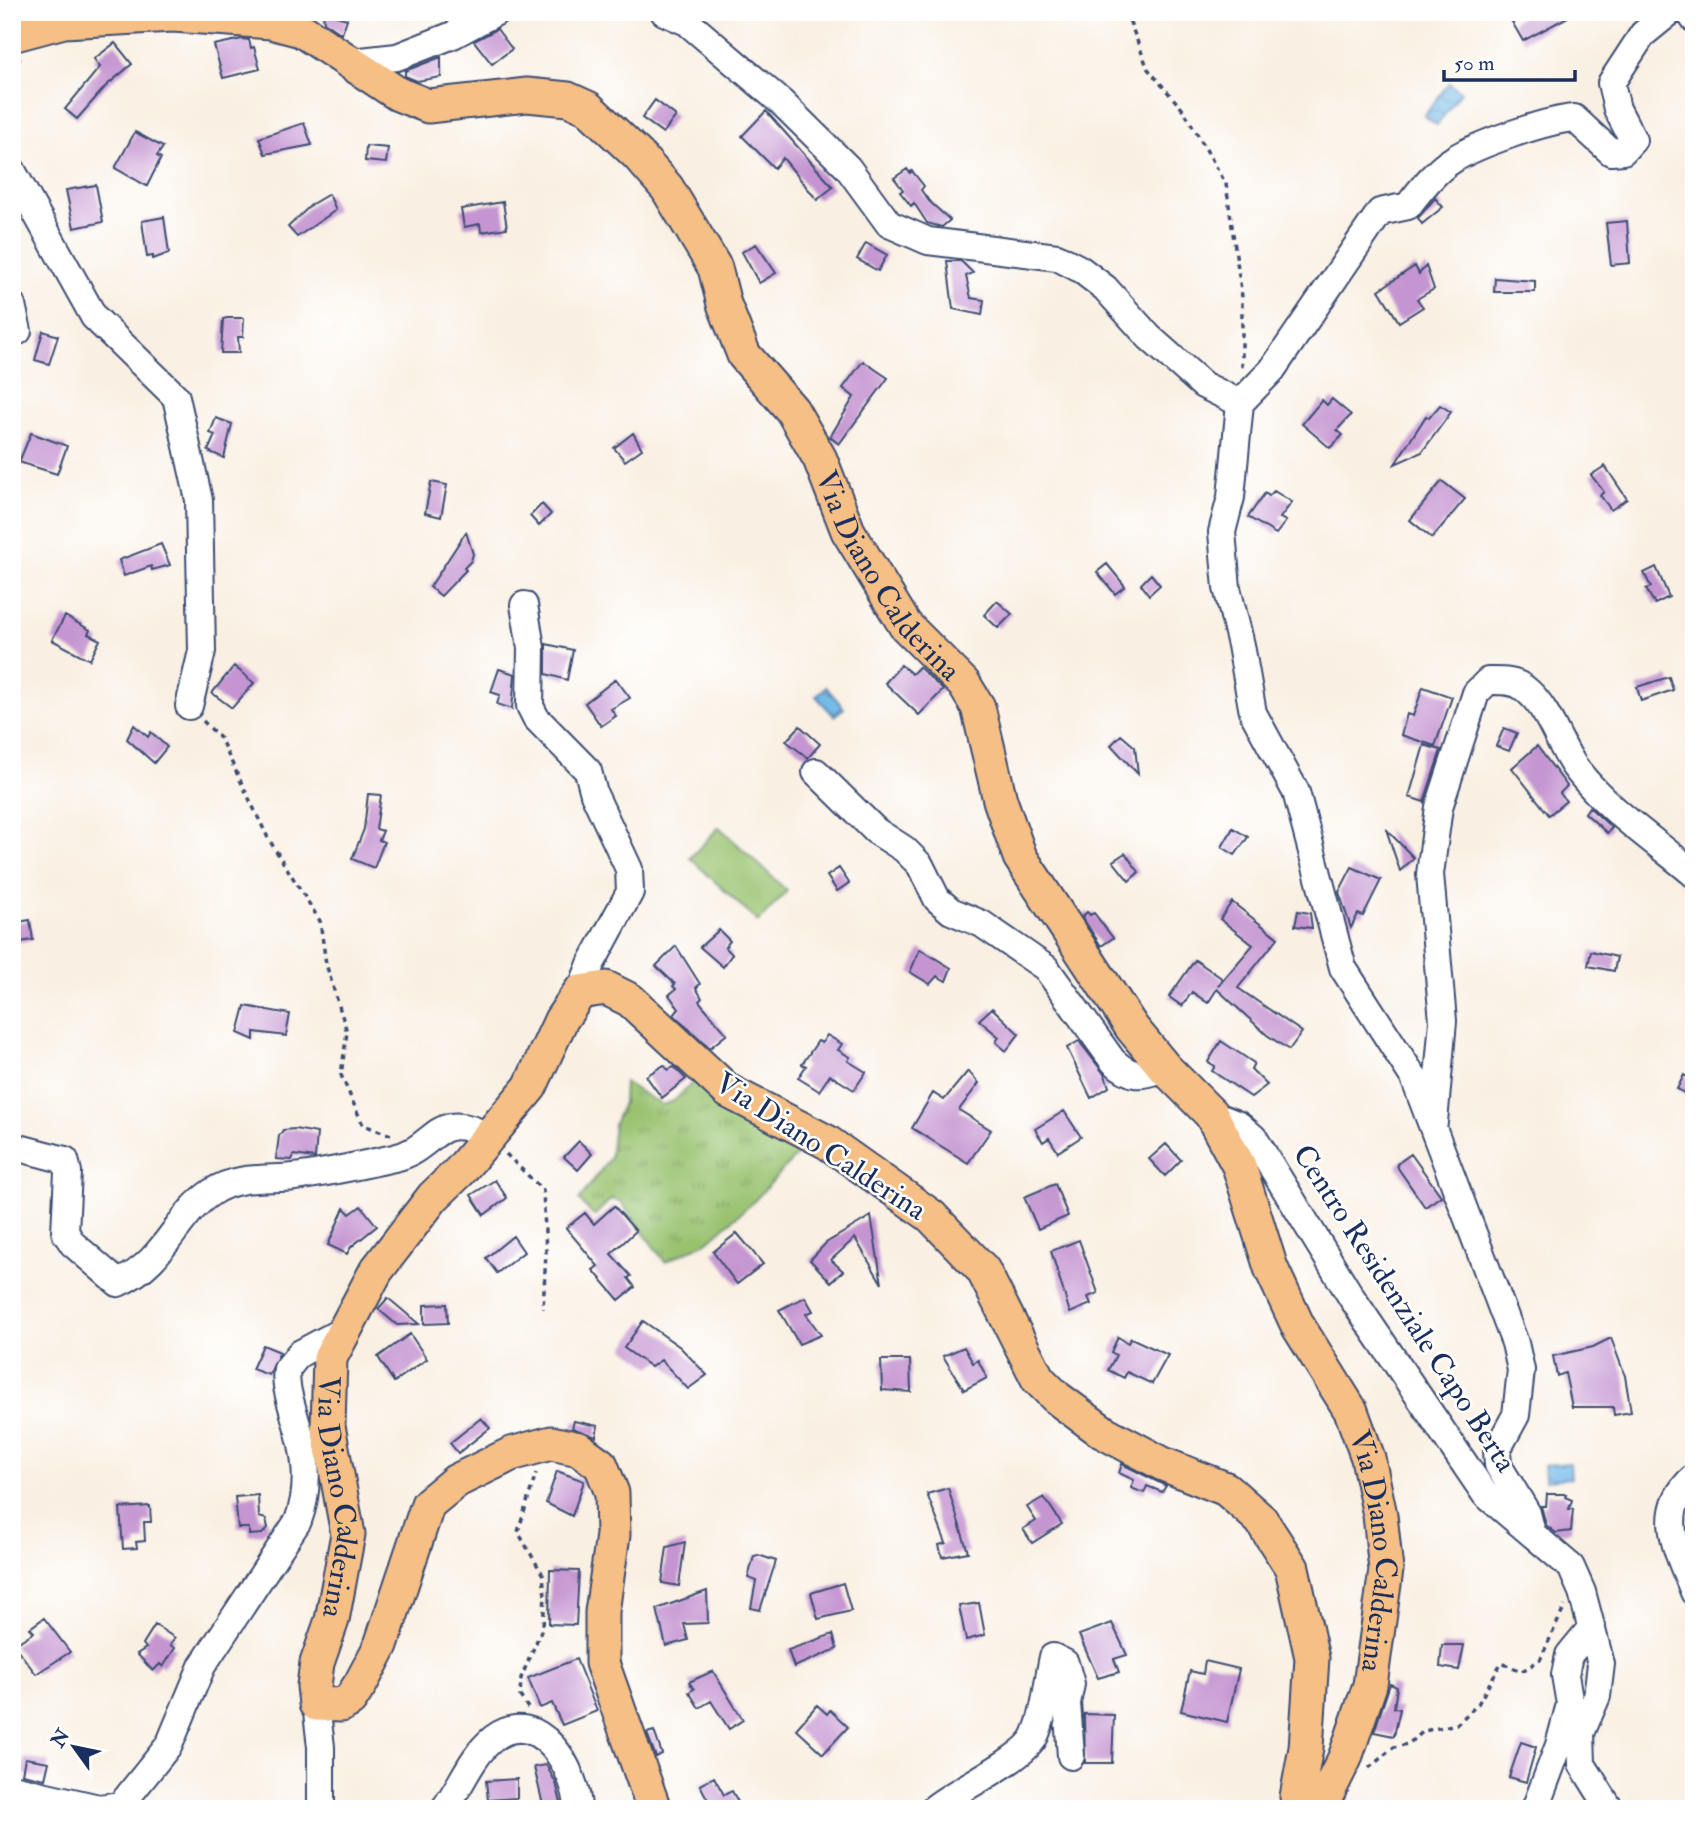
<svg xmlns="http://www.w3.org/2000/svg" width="1706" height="1821" viewBox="0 0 1706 1821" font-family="'IM FELL Double Pica',serif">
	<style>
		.grass { fill: url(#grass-tufts); stroke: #5a7866; stroke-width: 2 }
		.garden { fill: #98c26e; stroke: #5a7866; stroke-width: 2 }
		.water { fill: url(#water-waves); stroke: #4574a2; stroke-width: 2 }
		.building { fill: #c595d1 }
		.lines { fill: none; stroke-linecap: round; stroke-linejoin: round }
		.minor-casing { stroke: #3c4c72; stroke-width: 30 }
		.major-casing { stroke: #3c4c72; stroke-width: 37 }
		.path { stroke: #3c4c72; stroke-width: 3.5; stroke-dasharray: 5 5; stroke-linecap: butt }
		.minor { stroke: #fff; stroke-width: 26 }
		.major { stroke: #f5bf86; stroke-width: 33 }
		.labels { text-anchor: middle; stroke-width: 5; stroke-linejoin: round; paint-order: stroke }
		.street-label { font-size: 30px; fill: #1b2f5e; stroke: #fff }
	</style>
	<defs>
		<pattern id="grass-tufts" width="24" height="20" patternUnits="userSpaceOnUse" patternTransform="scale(1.75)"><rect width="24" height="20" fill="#98c26e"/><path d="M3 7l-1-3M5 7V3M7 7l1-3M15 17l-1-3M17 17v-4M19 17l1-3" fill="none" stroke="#7b9e5e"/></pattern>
		<pattern id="water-waves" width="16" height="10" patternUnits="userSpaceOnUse" patternTransform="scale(1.75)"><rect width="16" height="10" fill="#6fb8e7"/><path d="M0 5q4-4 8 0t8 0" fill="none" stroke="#5a96be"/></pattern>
	</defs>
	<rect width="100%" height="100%" fill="#fff"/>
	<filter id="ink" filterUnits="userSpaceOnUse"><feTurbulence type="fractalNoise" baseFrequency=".0143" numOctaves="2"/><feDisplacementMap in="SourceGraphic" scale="14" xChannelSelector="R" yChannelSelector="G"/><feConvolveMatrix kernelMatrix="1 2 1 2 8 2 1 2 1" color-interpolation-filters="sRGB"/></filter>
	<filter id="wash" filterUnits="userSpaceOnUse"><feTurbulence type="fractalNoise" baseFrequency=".00686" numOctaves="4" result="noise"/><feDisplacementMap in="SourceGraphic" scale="28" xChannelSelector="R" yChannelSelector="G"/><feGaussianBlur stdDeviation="1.57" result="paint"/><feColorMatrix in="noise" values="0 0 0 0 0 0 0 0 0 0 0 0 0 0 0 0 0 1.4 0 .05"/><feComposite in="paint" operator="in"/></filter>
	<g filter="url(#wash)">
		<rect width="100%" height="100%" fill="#f9f0e3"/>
		<!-- grass -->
		<path class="grass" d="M698,1077L777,1127L798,1154L754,1201L707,1242L665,1262L621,1202L611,1199L594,1216L579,1200L610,1158L614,1124L623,1103L624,1082L662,1105L674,1101Z"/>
		<!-- garden -->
		<path class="garden" d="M719,827L787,891L758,922L690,858Z"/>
		<!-- water -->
		<path class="water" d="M1449,83L1461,92L1437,125L1424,116Z
			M826,687L844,708L834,716L816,696Z
			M1570,1463L1571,1478L1545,1480L1544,1465Z"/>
		<g id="blocks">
			<!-- building -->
			<path class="building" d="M323,12L347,19L342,34L324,22Z
				M1531,12H1577L1523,41L1512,22Z
				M497,29L512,49L492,64L474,41Z
				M242,39L249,40L251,48L254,47L260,69L223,78L214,45Z
				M115,43L132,64L106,86L77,119L65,109L100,67L94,59Z
				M441,57V77L417,81L405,76V71Z
				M655,100L676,116L663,133L642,118Z
				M766,111L833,187L817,200L783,158L774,168L742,136Z
				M304,123L312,145L265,154L259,138Z
				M135,132L163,147L157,156L161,158L147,186L115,168Z
				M366,146L388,148L386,163L365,161Z
				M907,169L910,173L912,171L924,186L921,190L929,201L950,220L942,227L927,223L914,203L911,206L900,192L903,190L894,178Z
				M96,185L103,222L74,228L66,190Z
				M329,194L336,210L297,237L288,227L312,204Z
				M1435,198L1443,207L1422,224L1418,218Z
				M503,202L507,228L481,232L480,224L464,227L461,209Z
				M164,217L169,253L153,259V256L147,257L142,221Z
				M1627,221L1630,263L1611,265L1606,223Z
				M866,243L887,255L878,271L857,259Z
				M756,244L776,273L759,283L742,252Z
				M947,261H961L973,273L966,276L971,298L984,300L982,315L953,309Z
				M1415,266L1419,274L1426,266L1434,289L1417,299L1423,307L1399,322L1379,290Z
				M1495,278L1535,281V292H1494Z
				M227,318H244L243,337H238L239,353H221L223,319Z
				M43,331L58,336L49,364L35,360Z
				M863,361L888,378L839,444L830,437L854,397L843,388Z
				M1332,399L1351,415L1337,430L1343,435L1330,448L1302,424L1322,400L1327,405Z
				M1440,405L1451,412L1422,452L1395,464L1426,416L1429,418Z
				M216,418L232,424L224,458L208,451L215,435L210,433Z
				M31,433L67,446L57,474L19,462Z
				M633,433L642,449L625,461L614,448Z
				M1605,466L1627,499L1611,510L1600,495L1604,492L1591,475Z
				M1442,481L1465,499L1432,538L1410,520Z
				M431,482L447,485L441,517L425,513Z
				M1274,491L1292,502L1280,518L1286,521L1276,534L1248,517L1265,493L1269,496Z
				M542,504L551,514L539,526L530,516Z
				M466,532L473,554L471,561L464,568L466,570L441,596L430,587Z
				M161,544L170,565L152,570L151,566L124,576L119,560Z
				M1107,564L1125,586L1115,594L1097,572Z
				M1656,567L1669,597L1655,604L1646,589L1651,587L1644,573Z
				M1151,574L1160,585L1149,595L1141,584Z
				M997,601L1012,614L998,628L984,615Z
				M65,616L90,630L88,634L100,640L90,660L52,640Z
				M546,644L573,650L567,680L546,674Z
				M901,665L912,674L919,667L943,690L919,715L885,683Z
				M234,666L254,683L232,708L212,693Z
				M499,669L515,674L512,709L497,704L500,695L491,692Z
				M1669,677L1673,690L1641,701L1637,687Z
				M616,679L630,698L611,709L616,716L601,726L585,703Z
				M1423,687L1452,697L1435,746L1401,735L1407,714L1413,716Z
				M134,725L148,737L151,732L167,747L154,763L127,739Z
				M800,726L820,744L808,758L786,741Z
				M1504,728L1517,733L1509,751L1496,746Z
				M1121,735L1135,747L1138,774L1111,745Z
				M1424,745L1441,750L1424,802L1409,797Z
				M1537,746L1567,786L1560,793L1566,801L1549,815L1512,768Z
				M368,794L381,795L376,829L383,831L379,840L384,842L374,868L352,859L364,829Z
				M1589,807L1612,828L1607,833L1585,813Z
				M1233,828L1248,837L1235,855L1222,847Z
				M1386,829L1414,858L1400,871Z
				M1125,853L1139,872L1129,881L1113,861Z
				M1352,867L1381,880L1363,916L1358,914L1351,928L1339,892Z
				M839,868L849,883L837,891L827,876Z
				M1232,902L1278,938L1238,988L1302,1032L1289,1050L1267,1035L1217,989L1208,1003L1192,992L1182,1006L1169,997L1195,960L1223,979L1218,986L1253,945L1220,919Z
				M1298,911L1310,913L1312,928L1295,926Z
				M1087,912L1090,915L1094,913L1113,938L1101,946L1082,917Z
				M30,920L33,940L12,943V923Z
				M719,930L730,941L725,947L732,954L723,967L700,947Z
				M676,946L700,984L696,988L702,998L699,1001L727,1034L710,1048L674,1015L679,1009L669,995L676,989L673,986L675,984L656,966Z
				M920,949L951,968L946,981L937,976L930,984L910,972Z
				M1591,951L1617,957L1614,971L1588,966Z
				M245,1006L290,1014L286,1036L254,1032V1040L238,1033Z
				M992,1008L1019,1034L1006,1051L996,1042L999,1037L979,1020Z
				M827,1035L842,1044L838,1050L850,1057L848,1061L866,1072L854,1090L830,1075L819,1091L798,1078L806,1066L802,1064L818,1041L822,1043Z
				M1079,1041L1105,1075L1109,1087L1091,1098L1067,1048Z
				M1221,1041L1254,1063L1251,1069L1267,1085L1251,1097L1212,1071L1215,1066L1208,1062Z
				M664,1065L668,1070L674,1067L686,1079L662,1098L646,1076Z
				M968,1071L979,1083L959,1110L991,1130L968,1163L912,1128L933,1093L944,1100Z
				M1684,1075L1694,1081V1098L1677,1089Z
				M1064,1111L1081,1137L1058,1152L1049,1138L1043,1142L1035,1129Z
				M295,1129L317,1133L315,1158L294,1155L292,1160L276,1159L279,1136L283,1130Z
				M579,1141L592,1154L578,1170L564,1157Z
				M1166,1144L1181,1160L1165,1176L1149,1159Z
				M1411,1154L1441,1196L1425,1207L1398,1168L1397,1164Z
				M495,1180L507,1198L484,1215L471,1195Z
				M1055,1184L1068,1216L1038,1229L1024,1197Z
				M361,1206L377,1226L351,1247L347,1254L328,1245L344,1208L350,1214Z
				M614,1206L636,1231L611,1254L631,1276L628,1278L635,1287L619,1300L593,1270L598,1266L566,1228L585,1213L594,1224Z
				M871,1216L882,1284L855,1238L831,1260L843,1271L831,1282L810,1260L826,1243Z
				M737,1233L763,1264L737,1284L713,1252Z
				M513,1236L524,1252L497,1273L486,1258Z
				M1079,1240L1098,1293L1088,1297L1091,1304L1070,1313L1051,1251Z
				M805,1297L813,1311L806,1314L821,1335L799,1344L779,1310Z
				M388,1298L419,1324L397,1325L378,1309Z
				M447,1304L448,1323L424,1324V1305Z
				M643,1321L680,1347L707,1375L688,1389L661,1360L651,1367L624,1348Z
				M410,1334L427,1359L394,1382L378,1357Z
				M1118,1337L1128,1343L1131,1338L1168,1355L1152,1384L1127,1372L1124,1378L1108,1370L1116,1355L1111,1352Z
				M1611,1338L1625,1376L1631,1412L1614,1415L1613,1407H1572L1565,1373L1557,1376L1553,1356L1593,1347Z
				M263,1345L280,1352L269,1375L252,1369Z
				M964,1347L973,1363L978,1360L987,1378L964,1390L943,1356Z
				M881,1360H910L911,1392L882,1390Z
				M481,1418L490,1428L458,1453L450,1443Z
				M574,1421L598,1426L596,1437L572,1428Z
				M1122,1464L1166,1486L1162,1492L1147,1486L1144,1493L1131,1488L1134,1480L1119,1473Z
				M557,1471L584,1481L572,1516L546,1503Z
				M948,1488L968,1552L942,1557L939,1545L946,1543L927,1494Z
				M1547,1494H1566L1565,1497L1572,1500L1569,1509H1573L1571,1531L1556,1533L1546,1525L1541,1506H1546Z
				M258,1495L259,1517L266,1519L268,1528L262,1534L249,1535V1528H238L235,1497Z
				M1044,1497L1062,1524L1032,1543L1023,1529L1036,1521L1027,1507Z
				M150,1506L151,1522H144L145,1541L136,1542L137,1548L123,1549L120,1508Z
				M685,1542L679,1586L662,1583L667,1547Z
				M758,1555L776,1561L760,1610L751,1608L756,1581L748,1578L754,1556Z
				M550,1570L579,1571L576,1625L549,1624Z
				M843,1583L851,1611L818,1619L811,1593Z
				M707,1591L708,1623L684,1624L688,1640L666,1646L657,1609Z
				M979,1603L985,1635L966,1640L959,1606Z
				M44,1618L70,1652L36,1674L14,1645L34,1632L30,1628Z
				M1112,1623L1127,1655L1114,1659L1119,1672L1098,1678L1079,1635Z
				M155,1625L175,1638L170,1645L175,1648L163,1667L160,1664L153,1671L137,1654L146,1648L143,1644Z
				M833,1634L837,1649L794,1667L788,1650Z
				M1442,1645H1464L1459,1670L1440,1667Z
				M576,1659L597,1711L562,1725L552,1703L540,1708L528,1678Z
				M1205,1661L1239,1669L1227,1722L1181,1711L1190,1671L1203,1674Z
				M713,1671L743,1720L729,1729L711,1701L699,1708L689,1692L694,1689L689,1682Z
				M1390,1684L1397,1687L1394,1708L1400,1709L1394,1736L1374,1732Z
				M817,1705L827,1714L830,1710L848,1727L823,1754L796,1729Z
				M1084,1714L1114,1715L1112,1763H1085Z
				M654,1731L662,1754L656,1757L647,1733Z
				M1521,1742L1536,1747L1526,1782L1509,1777Z
				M25,1758L49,1762L45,1779L22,1774Z
				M546,1765L556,1783L562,1807L544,1809L534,1767Z
				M714,1777L724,1795L732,1791L742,1809H702L710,1804L700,1785Z
				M517,1779V1798L488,1800L486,1781Z"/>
		</g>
	</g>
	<g filter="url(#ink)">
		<use href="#blocks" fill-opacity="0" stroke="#3c4c72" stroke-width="2"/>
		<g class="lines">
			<!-- minor casing -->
			<g class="minor-casing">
				<path id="minor" d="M664,12L687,22L782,103L848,168L889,224L928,241L1057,257L1080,269L1105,288L1149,337L1203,385L1240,403L1231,497L1222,532L1227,588L1241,645L1253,713L1296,792L1343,968L1414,1078L1515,1343L1521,1370L1516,1415L1497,1450L1498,1465L1527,1513L1532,1533
					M1689,12L1694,19
					M352,62L397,57L453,35L496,12
					M12,170L94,317L176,397L199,500L202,651L189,706
					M12,305L18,331
					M1240,403L1272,370L1380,212L1408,206C1421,189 1436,170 1454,159C1478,144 1547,120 1574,118L1611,152L1623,151L1633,140L1617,109L1611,83L1643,34L1670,12
					M524,605L531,648L530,706L536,718L588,771L594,794L629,869L630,892L591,964L580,992
					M816,772L876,831L904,849L920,865L937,899L951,911L982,924L1046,968L1113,1061C1133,1079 1140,1076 1165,1068
					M1211,1114L1239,1125L1254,1138L1352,1298L1485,1494L1571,1567L1582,1592L1601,1664L1597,1696L1581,1733L1582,1764L1610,1809
					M1434,1122L1443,1021L1430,874L1439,807L1476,693L1488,681C1500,681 1514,680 1524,688C1550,708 1558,745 1577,770C1609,811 1654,840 1694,874
					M12,1146L65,1160L68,1172L65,1232L73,1244L118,1283C166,1262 175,1216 212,1192C237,1175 267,1180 295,1177C328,1173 361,1165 394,1158C437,1149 435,1107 489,1137
					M1694,1477C1654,1512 1678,1551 1694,1592
					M316,1704L321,1747V1809
					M12,1788L99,1808L121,1805L169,1745L202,1666L298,1521C311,1486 306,1453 295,1418C291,1402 284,1385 287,1369L299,1354L342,1331
					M444,1809C461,1787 471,1756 494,1738C539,1704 577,1771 578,1809
					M933,1809C956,1789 1024,1760 1035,1736C1046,1711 1047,1684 1053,1657L1065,1663L1071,1684L1067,1703L1071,1756
					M1535,1809L1559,1745L1570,1704L1565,1675L1569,1655L1592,1627"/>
			</g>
			<!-- major casing -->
			<g class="major-casing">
				<g id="major">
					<path id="s1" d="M12,35L64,21L173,15L271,22L301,30L398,94L428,106L527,95L568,99L588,108L638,155L667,188L715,268L724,304L744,355L792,410L820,459L848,531L905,625L964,684L978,707L1000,800L1020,857L1132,1028L1165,1068L1211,1114L1239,1166L1271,1268L1298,1326L1351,1411L1368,1458L1380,1515L1386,1570L1370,1685L1345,1758L1328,1792L1315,1805L1302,1806L1297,1797L1306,1748L1312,1658L1292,1568L1261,1520L1226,1489L1163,1464L1103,1432L1057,1398L1038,1379L983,1270L931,1216L827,1142L728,1091L630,1000L606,988L580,992L561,1020L530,1087L460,1171L433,1197L376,1271L330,1358L328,1426L348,1534L332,1620L317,1663L314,1686L316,1704L341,1705L350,1700L361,1683L381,1645L428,1504L456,1481L511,1454L551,1443L579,1449L601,1465L612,1493L613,1535L602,1612V1663L654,1809"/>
				</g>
			</g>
			<!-- path -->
			<path class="path" d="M1126,12L1148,69L1184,111L1226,184L1242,297V369
				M12,68L20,58
				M203,721L220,738L268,838L320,921L326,964L347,1032L341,1075L363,1125L391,1135
				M506,1154L543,1190L546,1252L543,1309
				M528,1708L520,1696L521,1678L543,1626L545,1596L543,1575L518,1532L536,1473
				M1369,1768L1394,1747L1408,1744L1424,1731L1457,1724L1478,1704L1501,1663L1522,1671L1540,1660L1565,1606"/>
			<!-- minor -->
			<use href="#minor" class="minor"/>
			<!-- major -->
			<use href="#major" class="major"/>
		</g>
	</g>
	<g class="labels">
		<!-- street labels -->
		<g class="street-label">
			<text dy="10" stroke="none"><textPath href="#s1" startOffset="1167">Via Diano Calderina</textPath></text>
			<text transform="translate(821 1146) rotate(33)" y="10">Via Diano Calderina</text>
			<text transform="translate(1405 1308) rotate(57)" y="10">Centro Residenziale Capo Berta</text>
			<text dy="10" stroke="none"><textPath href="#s1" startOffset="4338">Via Diano Calderina</textPath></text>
			<text dy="10" stroke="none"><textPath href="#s1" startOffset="2280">Via Diano Calderina</textPath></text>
		</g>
	</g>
	<!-- margin -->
	<rect width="1706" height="1821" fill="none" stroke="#fff" stroke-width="42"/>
	<!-- north arrow -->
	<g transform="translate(74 1747) rotate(303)" stroke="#ffffff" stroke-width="5" paint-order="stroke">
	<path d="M0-5L12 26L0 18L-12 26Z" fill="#1b2f5e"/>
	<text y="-10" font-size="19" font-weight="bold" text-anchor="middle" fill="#1b2f5e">N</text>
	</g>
	<!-- scale -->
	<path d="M1444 70v10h131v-10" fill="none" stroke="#1b2f5e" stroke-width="3.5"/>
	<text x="1454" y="70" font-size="21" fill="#1b2f5e" stroke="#ffffff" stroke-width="5" paint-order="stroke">50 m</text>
</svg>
